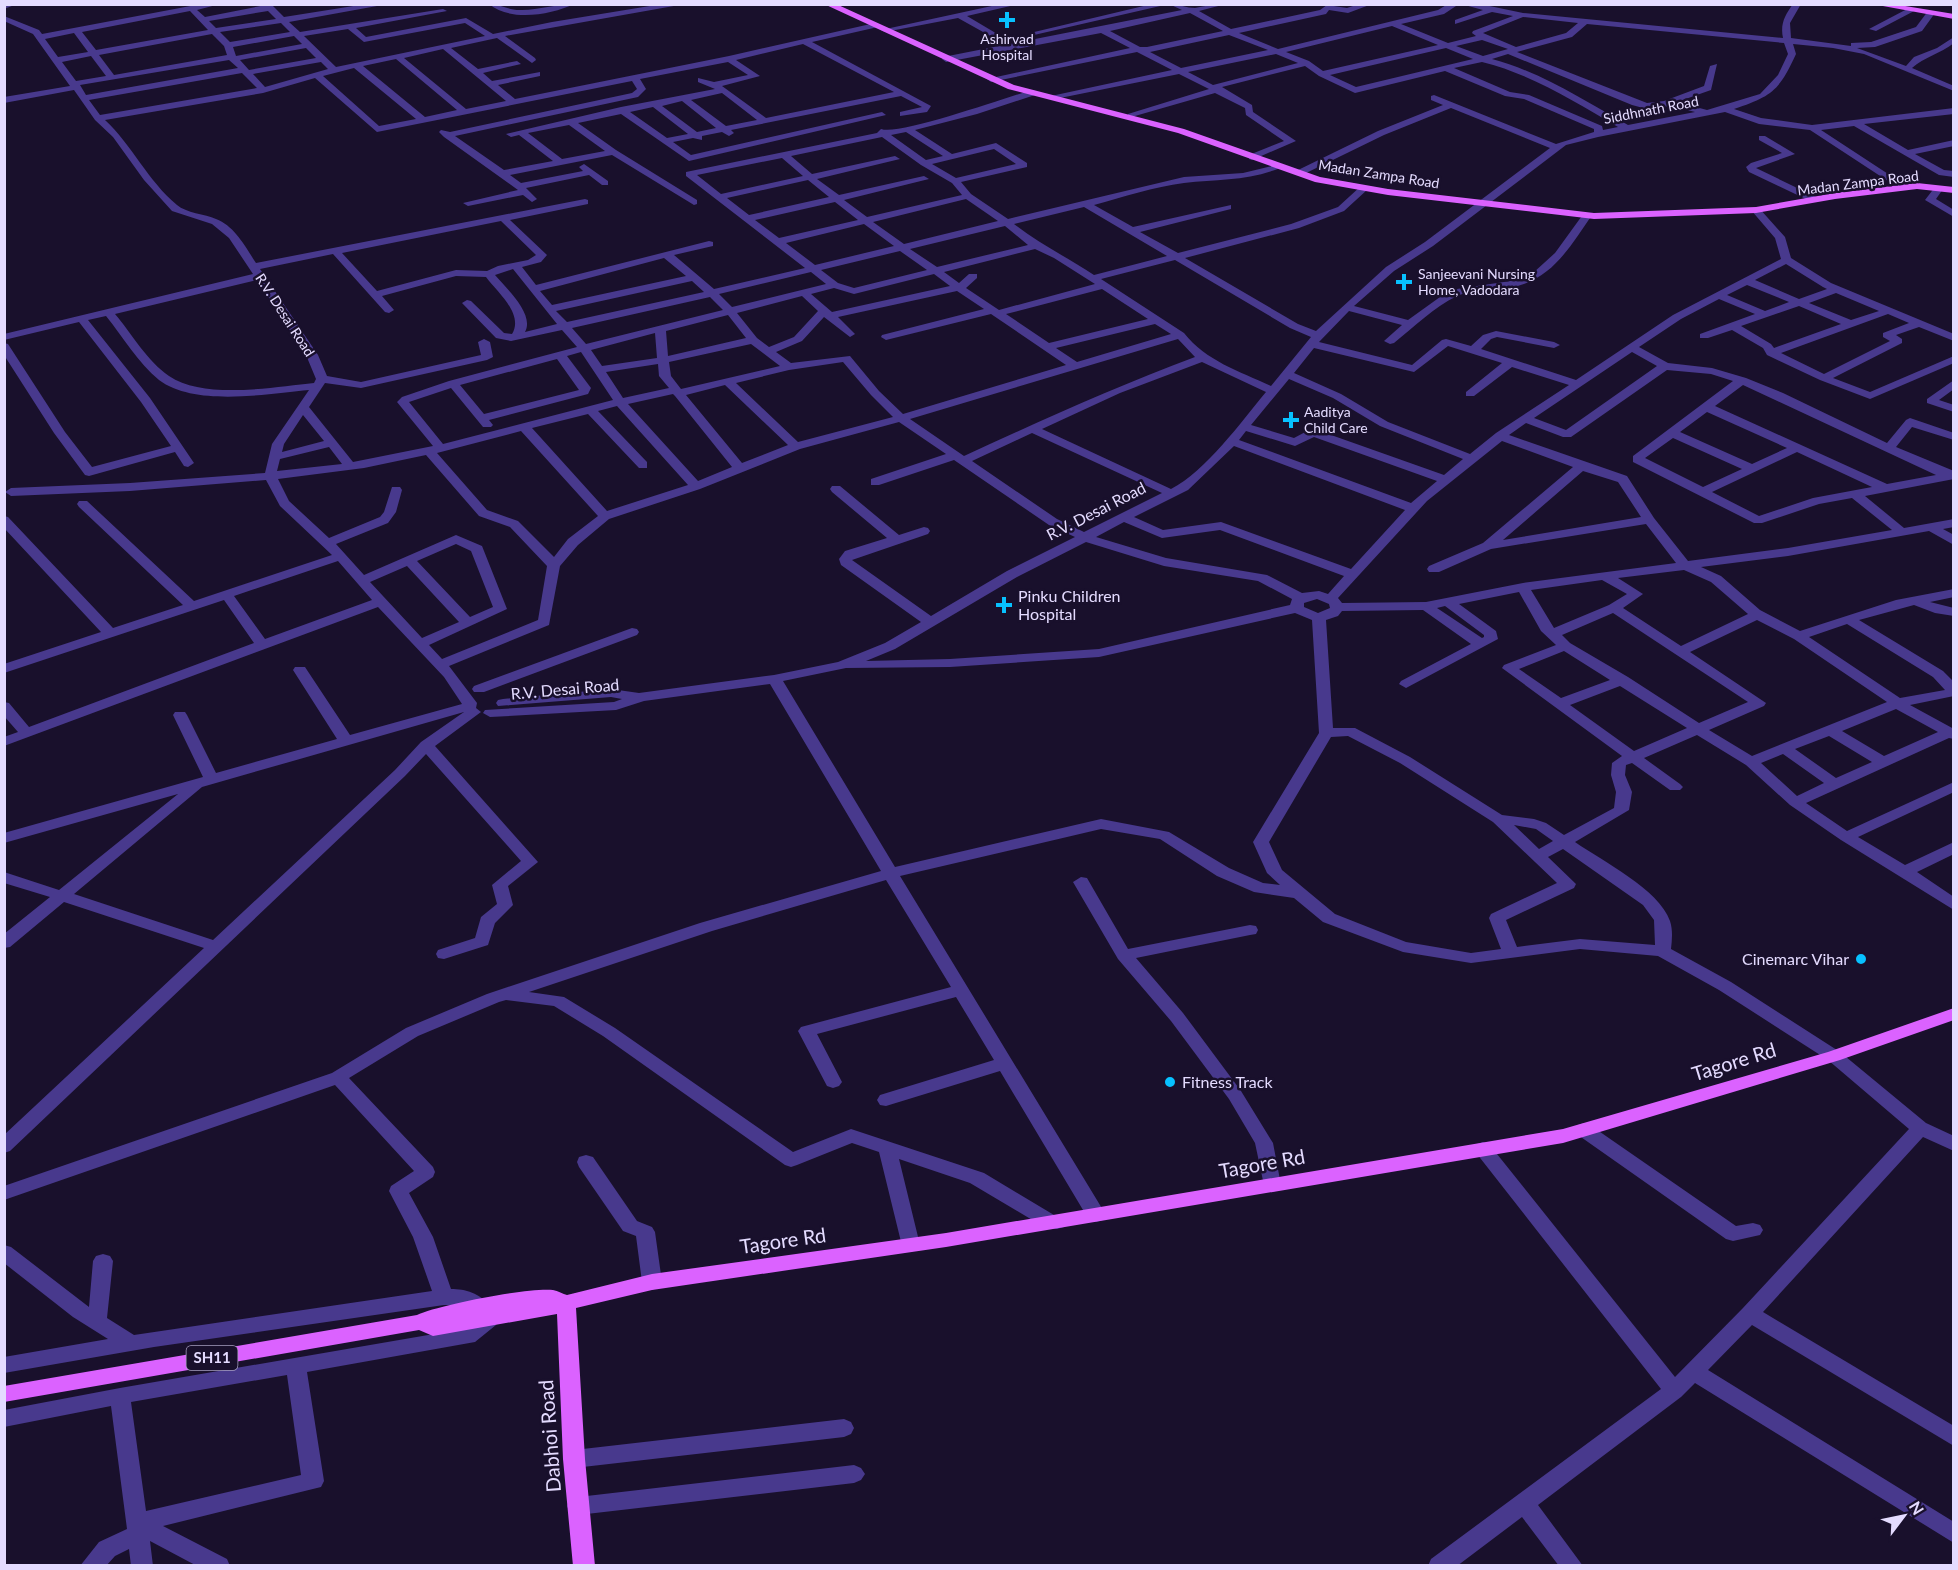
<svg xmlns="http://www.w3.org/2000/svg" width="1958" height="1570" viewBox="0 0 1958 1570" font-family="Lato,sans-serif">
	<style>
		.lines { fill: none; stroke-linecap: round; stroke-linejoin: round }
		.minor { fill: #48398d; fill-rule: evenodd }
		.major { fill: #db62ff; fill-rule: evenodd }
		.highway { fill: #ff568e; fill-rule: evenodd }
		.poi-dot { fill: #07c1ff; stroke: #19102c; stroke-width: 2 }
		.labels { text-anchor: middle; stroke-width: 5; stroke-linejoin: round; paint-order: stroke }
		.far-poi-label { font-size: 14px; fill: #e4dbff; stroke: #19102c; text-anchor: start }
		.far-street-label { font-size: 14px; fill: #e4dbff; stroke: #19102c }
		.shield { fill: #19102c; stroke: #a79ec0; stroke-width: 1.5 }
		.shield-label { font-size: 15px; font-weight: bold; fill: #e4dbff }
		.street-label { font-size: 16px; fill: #e4dbff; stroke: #19102c }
		.poi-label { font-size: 16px; fill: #e4dbff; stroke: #19102c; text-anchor: start }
		.near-street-label { font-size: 20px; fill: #e4dbff; stroke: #19102c }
	</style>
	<rect width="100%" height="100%" fill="#19102c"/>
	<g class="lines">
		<!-- minor -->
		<path class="minor" d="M4,4H17L4,9Z
			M201,4H220L197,10L205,17L271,4L284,17L366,4H388L289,22L300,32L443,9L447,11L356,28L366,37L466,18L493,34L552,22L662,4H685L505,36L535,58L536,60L532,63L497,38L451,48L478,69L517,61L521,64L483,73L492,81L540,72V76L498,85L515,99L729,56L875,23H878V27L812,42L931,106L927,112L900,116V112L922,107L901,96L731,130L734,133L729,136L722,132L702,136V140L693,138L673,142L691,155L882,112L886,115L689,161L621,114L578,123L616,150L697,200V204L694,205L612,155L510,175L521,183L583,171L579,167L584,164L608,181V185H602L589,175L526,188L537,199L532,202L523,195L468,206L463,203L518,190L444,137L439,132L441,130L450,132L632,93L637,89L632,81L377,132L315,78L263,93L105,120C132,145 148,181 177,205C186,213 205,214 216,219C235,226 246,248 256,263L585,199L588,200V204L510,220L547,255L541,262L522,267L536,285L709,241L713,242V246L674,255L714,289L805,268L686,176V172L877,133L881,129C899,136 1007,97 1032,90L1035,91V95L977,114L915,130L952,154L996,143L1027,163V167L961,182L971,194L1008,219L1184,177L1243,173L1280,164V168C1248,181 1218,179 1184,183C1154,187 1123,197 1094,205L1133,227L1231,205V209L1140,232L1178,253L1291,224L1338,207L1361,186H1367V190L1344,211L1299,228L1185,258L1298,324L1316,331L1386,267L1425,242L1550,148L1451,108L1384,135L1302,175H1296V171L1378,131L1443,105L1431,100V96L1434,95L1556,144L1594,132V129L1524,99L1505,96L1445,71L1355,93L1319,76L1305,66L1222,87L1252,105L1253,112L1296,141L1252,160L1249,159V155L1284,141L1246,115L1245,108L1215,93L1128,118V114L1209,89L1179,74L1055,99L1051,96L1172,70L1137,52L991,82L987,79L1130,48L1101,33L946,62L942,59L943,57L1182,10L1169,4C1178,4 1187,8 1195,8C1205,6 1215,4 1226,4L1199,11L1231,29L1320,10L1327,5L1347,8L1359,4H1372L1348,13L1329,10L1326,14L1239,33L1278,49L1438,10L1448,4H1459L1444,14L1401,24L1448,43L1476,36L1472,33L1473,31L1513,16L1492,12L1455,24V20L1483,10L1461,4H1480L1523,13L1783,38C1780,24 1785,15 1793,4H1801L1790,23L1791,38L1851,46V43L1871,42L1916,27L1928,11H1934L1935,13L1922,31L1875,47L1857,48L1906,66L1914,57L1937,48L1954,37V43C1940,54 1924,57 1912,68L1954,86V91L1864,54L1833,48L1793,44L1796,54C1779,91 1772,96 1734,109L1761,118L1812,125L1954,108V114L1864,124L1908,150L1954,140V146L1915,154L1944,170L1954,171V177L1939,175L1854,126L1821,130L1908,187L1900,189L1810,130L1759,124L1725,112L1598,137L1566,145L1433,246L1394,271L1354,306L1408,320L1440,297L1457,289L1517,280L1533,273L1555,253L1584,213H1590L1592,215C1569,248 1551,282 1507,288C1491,290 1473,289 1457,296C1434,307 1414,327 1394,343L1390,344L1384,341L1402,325L1349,311L1319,342L1412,365L1442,340L1446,339L1471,346L1483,335L1496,331L1554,342L1560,345L1554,348L1497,337L1491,339L1481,349L1576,380L1673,315L1781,259L1775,238L1751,210L1756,207L1759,208L1785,237L1791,258L1831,283L1954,334V341L1919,327L1896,335L1902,339V343L1833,378L1870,392L1954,356V363L1870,399L1820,380L1767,355L1763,348L1732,330L1708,338H1700V334L1755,314L1719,299L1681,319L1639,347L1668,363L1712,368L1746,378L1783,393L1887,443L1906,420L1910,418L1954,433V440L1912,427L1896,447L1954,471V479L1865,496L1904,528L1954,519V527L1943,529L1954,535V545L1929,531L1788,556L1701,567L1721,576L1760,610L1800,631L1896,600L1954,589V597L1930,602L1954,608V616L1935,613L1914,605L1859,620L1943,671L1954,682V696L1910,705L1954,729V739L1949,738L1806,803L1847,831L1954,782V792L1858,837L1905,865L1954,842V854L1917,872L1954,897V910L1841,840L1790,805L1746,765L1697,735L1644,758L1680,784L1683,787L1680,790H1670L1632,763L1626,765L1625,775L1632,792L1629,810L1575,842C1602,861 1659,889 1670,921C1673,930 1672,940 1671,949L1731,982L1840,1052L1926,1123L1954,1136V1151L1923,1137L1763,1312L1954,1426V1446L1752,1325L1708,1370L1954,1522V1543L1695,1383L1681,1397L1538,1505L1583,1566H1559L1522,1517L1457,1566H1428L1431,1559L1661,1389L1477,1154L1474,1149L1477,1144L1483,1142L1489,1144L1675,1377L1743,1308L1909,1129L1828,1060L1719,990L1658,956L1580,949L1471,963L1403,952L1323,922L1294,898L1254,892L1217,876L1160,839L1101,829L900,876L1103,1210L1105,1215L1103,1220L1096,1222L1089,1220L1000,1071L886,1106L880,1105L877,1100L880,1095L994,1060L956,997L817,1034L842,1082L839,1086L833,1088L827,1086L798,1031L801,1027L951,987L886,880L712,931L529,992L564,997L615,1028L793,1152L851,1129L984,1173L1054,1215L1064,1217L1066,1222L1064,1227L1057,1229L1044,1227L970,1183L899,1159L920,1245L917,1250L910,1252L903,1250L879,1152L852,1143L797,1165L791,1167L785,1165L603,1036L554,1006L506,1000L499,1002L418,1036L349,1078L433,1167L435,1172L433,1177L409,1193L433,1237L451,1289C465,1289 481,1293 488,1306L485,1311L478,1314L460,1305H444L154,1347L4,1373V1357L108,1339L73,1317L4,1263V1245L11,1247L89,1307L93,1261L96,1256L103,1254L110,1256L113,1261L107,1318L134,1335L432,1291L413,1237L389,1191L391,1186L414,1171L335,1085L4,1200V1186L332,1073L406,1028L487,994L700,923L881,871L770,684L644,701L616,710L490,717L483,713L485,710L614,702L622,699L611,697L498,706L496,703L498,700L503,699L611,689L639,693L774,675L838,662L885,643L921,622L841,565L839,559L845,551L887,538L832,492L830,489L832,486H840L899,535L924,527L928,528L930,531L928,534L852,560L931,616L1007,571L1075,537L1049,525L954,460L879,485H871V479L946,454L899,422L800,449L700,489L609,519L578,545L560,566L549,625L449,666L477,703L476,708L481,712L435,746L538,862L508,886L513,905L495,923L488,945L444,959L438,958L436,954L438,950L475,938L481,917L497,904L492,885L521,861L426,754L405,776L10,1151L4,1153V1135L204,948L64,902L10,947L4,948V934L50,897L4,883V872L59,890L178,794L4,843V833L203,777L173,715L175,712H185L187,715L216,773L337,739L293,670L295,667H305L350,735L462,704L444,677L378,607L4,746V737L18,732L4,716V702L9,703L29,727L254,643L224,600L4,673V664L101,632L4,528V516L8,517L113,628L183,605L79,507L77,504L79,501H87L194,601L332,555L280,506L266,480L130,491L11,496L5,492L11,488L130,483L265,473L272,444L309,390C267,394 195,407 159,380C138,363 123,337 106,316L88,320L150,398L194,463L188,467L184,466L175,452L89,476L85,475L54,433L4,355V343L8,344L65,432L92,467L171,446L141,402L79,322L4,340V334L253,274L229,238L212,224L172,211L144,180L113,137L95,120L74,90L4,103V97L70,86L33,34L4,21V16L39,30L42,34ZM190,11L208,30L96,50L82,32ZM268,11L276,19L216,28L209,21ZM1190,13L1223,31L1147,47H1140L1110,31ZM1523,17L1578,23L1566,33L1516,47L1483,33ZM281,23L290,32L230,42L220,32ZM465,23L485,36L336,67L304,36L348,29L364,42ZM1587,24L1784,43L1788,54L1778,75L1760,94L1707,110L1677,102L1711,90L1717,64L1710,66L1704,86L1664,101L1647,103L1517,52L1572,37ZM1392,26L1438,45L1323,71L1309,61L1286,52ZM74,33L88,52L58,57L45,39ZM212,34L224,46L227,55L114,75L99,55ZM1229,35L1268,50L1181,68L1150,52ZM294,36L302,44L236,56L233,47ZM1482,40L1508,49L1483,56L1456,46ZM803,44L894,92L766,118L722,86L760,76L736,60ZM306,48L316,58L249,70L240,60ZM1446,48L1473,59L1356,87L1330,75ZM443,49L506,101L466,109L404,58ZM1276,54L1298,63L1213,85L1188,72ZM1508,54L1632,105L1647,109L1672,106L1695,112L1628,125C1585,101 1541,72 1492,59ZM91,56L106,76L76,81L62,62ZM396,59L457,110L425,117L363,66ZM229,60L238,68L86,95L80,85ZM321,62L328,69L265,87L253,74ZM728,62L748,75L714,82L698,78V82L715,89L621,107L506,134L511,137L519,135L553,161L504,170L455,136L638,97L646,89L640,79ZM1482,62C1531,74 1575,102 1618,127L1603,130L1602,126L1529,95L1510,92L1454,68ZM354,68L416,119L379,126L323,76ZM242,73L257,88L100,115L89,100ZM722,93L757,120L726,126L691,100ZM682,101L716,128L697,132L662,106ZM653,107L688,134L667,138L630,112ZM569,125L605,151L562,159L528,133ZM906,132L943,156L926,160L891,135ZM882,137L921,165L952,183L962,195L867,217L844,200L929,179L924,176L839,195L817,179L900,159L895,156L812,174L791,156ZM994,149L1016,164L956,178L932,164ZM782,158L803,176L721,194L697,175ZM808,180L829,197L749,215L727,198ZM966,199L998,221L904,244L873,222ZM835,202L858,220L779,238L755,220ZM1084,207L1167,256L1094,275C1067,257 1039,244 1014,224ZM501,221L536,255L528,260L498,266L487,271L456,270L377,291L342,253ZM864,224L894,246L815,265L786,243ZM1005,226L1028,245L937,267L910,249ZM1035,249L1054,258L1095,284L999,310L966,288L977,278V274H969L959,283L944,272ZM900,251L927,270L854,288L838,283L821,270ZM333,254L385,312L389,313L394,310L382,296L456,276L486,277C498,293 524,314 512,334L504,333L471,301L467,300L462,303L496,338L511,341L562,330L577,347L449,381L402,397L397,402L433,446L353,462L309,407L325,383L361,388L487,360L493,357L490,342L484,339L478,342L481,355L361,382L327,376L318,355L260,269ZM664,258L686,276L552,305L540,291ZM1175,260L1290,328L1311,337L1271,386C1239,371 1206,361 1184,333L1101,279ZM1786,264L1823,287L1827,289L1799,299L1755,280ZM513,269L557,324L525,332C535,314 506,288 495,275ZM811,272L826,284L732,307L719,294ZM934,274L950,286L832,312L811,294L834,288L854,294ZM257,280L306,355L316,379L314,383C273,387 204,400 169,376C147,361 132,334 115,314ZM692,281L704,292L567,322L556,311ZM1747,285L1789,302L1765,311L1727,295ZM1102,289L1148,319L1049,343L1006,314ZM957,291L984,309L882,335L881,337L886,340L991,314L1066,365L903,414L879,391L850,356L791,363L776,352L802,341L824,317L850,337L855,334L838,317ZM1836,293L1879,311L1851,320L1809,303ZM802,296L818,311L794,337L769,347L757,338L737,313ZM710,297L723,310L586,344L572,328ZM1799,306L1841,324L1774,348L1771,344L1741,326ZM1888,314L1909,323L1883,333V337L1890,341L1824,374L1781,353ZM728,315L746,338L668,356L666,331ZM1155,324L1171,334L1077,362L1056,348ZM655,333L657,358L602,366L591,350ZM1178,339L1195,357C1115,387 1040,421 964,456L910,419ZM751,344L780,366L681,389L671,376L669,362ZM1448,346L1502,363L1466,392V396H1474L1512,367L1569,385L1496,433L1470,454L1388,422L1341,394L1294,373L1314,348L1414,372ZM581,352L613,400L443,444L409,402L451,388L483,427H491L493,425L489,420L588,394L591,388L567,356ZM1632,352L1657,366L1566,430L1534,418ZM557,359L579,390L484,414L460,385ZM843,362L871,395L893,417L798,442L736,383L789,370ZM1202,362L1266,392C1241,422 1206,471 1171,489L1042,429L1120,393ZM658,364L659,376L669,388L623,398L606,372ZM1667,370L1711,374L1733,381L1633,456V462L1754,523H1762L1819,504L1852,498L1892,530L1788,548L1688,561L1654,518L1627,476L1509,435L1526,423L1563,437H1571ZM1289,379L1333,398L1380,426L1463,459L1444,475L1317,430H1309L1294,438L1251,425ZM725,385L788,445L742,463L686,395ZM1743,385L1936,475L1887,484L1715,406ZM673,394L675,396L732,467L698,481L628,404ZM617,406L688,485L607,511L532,428L588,414L639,468H647V462L598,411ZM1707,412L1787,448L1752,464L1680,432ZM303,415L324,441L282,452L284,444ZM521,431L598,516L568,539L554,557L518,521L487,510L437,453ZM1246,431L1295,446L1314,437L1437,481L1411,503L1239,440ZM1032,433L1162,493L1084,532L1057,519L972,461ZM1673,438L1742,469L1703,487L1645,458ZM1502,441L1573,467L1483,543L1429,566L1427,569L1429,572H1439L1491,549L1646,524L1676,563L1523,583L1426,602L1342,603L1338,598L1427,501ZM1234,446L1405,510L1351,569L1221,522L1163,530L1134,517L1188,490ZM329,447L342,464L277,471L280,459ZM1797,452L1872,487L1813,498L1759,516L1712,492ZM426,455L479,516L510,527L547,566L538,620L442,659L429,645L507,609L482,546L456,535L364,575L336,544L388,523L396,512L402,490L400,487H392L384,512L380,517L329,538L289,501L278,479L364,468ZM1583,471L1618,482L1641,517L1503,540ZM1124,522L1162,538L1220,530L1344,576L1328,594L1319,591L1302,593L1267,575L1166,558L1096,537ZM1086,542L1164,566L1258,581L1292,599L1290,605L1099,649L950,659L866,661L895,649L1017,577ZM456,544L471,551L493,607L470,617L417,561ZM338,561L372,600L265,639L234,596ZM407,566L459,622L422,638L370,582ZM1684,570L1711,582L1748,614L1681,646L1623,608L1643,594L1618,578ZM1602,580L1627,594L1609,605L1554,628L1531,590ZM1519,592L1541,631L1556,645L1504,665L1502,668L1622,756L1612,763L1611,775L1616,792L1614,808L1564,835L1546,823L1534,819L1502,815L1410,757L1355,728H1333L1326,620L1338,616L1342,611L1423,610L1471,644L1401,681L1399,684L1406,688L1498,639L1496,631L1459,604ZM1317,599L1329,604L1330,608L1318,613L1304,607V603ZM1445,606L1484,635V637L1482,638L1437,608ZM1295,613L1312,620L1319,733L1253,842L1267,873L1280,885L1263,883L1229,868L1169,832L1101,819L895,867L783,681L846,668L950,667L1099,657ZM1613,613L1748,702L1699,723L1628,677L1570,643L1562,635ZM1757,620L1794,639L1887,702L1752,756L1709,730L1764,706L1766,703L1690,652ZM1847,624L1933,677L1945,690L1900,698L1809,637ZM1564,651L1610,680L1561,698L1519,669ZM1620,686L1687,728L1634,751L1570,705ZM1896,709L1938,732L1884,756L1842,731ZM464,712L421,742L395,770L213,940L74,894L202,787ZM1348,736L1400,763L1493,822L1557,883L1491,914L1489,918L1501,949L1471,953L1406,942L1335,914L1282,870L1269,842L1331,737ZM1829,736L1872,762L1836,778L1795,749ZM1783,754L1824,783L1797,796L1761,763ZM1514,825L1536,829L1553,841L1539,849ZM1563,849L1643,905L1654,920L1655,945L1580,939L1517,947L1506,920L1574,888L1576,884L1548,857Z
			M489,4C501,4 509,11 522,10C539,10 556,4 574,4C551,15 510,22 489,4Z
			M1001,4H1019L967,16L1004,38V42H1001L958,18L885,32L881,30Z
			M1152,4H1169L1034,35L1030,33Z
			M1909,8L1916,10L1876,31L1869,29Z
			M1759,136H1765L1795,154L1756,168L1818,198V202H1812L1749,172L1746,167L1751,163L1782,153L1759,140Z
			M1935,187L1943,189L1936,199L1954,210V217L1925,200Z
			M1954,380V389L1939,400L1954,405V412L1927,403V399Z
			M632,628L637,629L639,632L637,635L484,692H474L472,689L474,686Z
			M1081,877L1087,878L1128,949L1250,925L1256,926L1258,930L1256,934L1250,935L1136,958L1183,1013L1241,1091L1273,1143L1281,1185L1279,1190L1272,1192L1265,1190L1255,1143L1229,1099L1171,1021L1118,959L1073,882Z
			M1584,1123L1590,1125L1736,1226L1753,1223L1760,1225L1763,1230L1760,1235L1733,1241L1726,1239L1578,1135L1575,1130L1578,1125Z
			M586,1155L593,1157L637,1221L652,1227L655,1232L662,1282L659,1287L652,1290L645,1287L642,1282L636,1236L623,1231L579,1167L577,1162L579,1157Z
			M489,1311L496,1313L499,1319L496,1325L475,1342L307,1372L324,1481L321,1487L163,1526L227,1559L230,1566H197L150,1541L153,1566H131L129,1549L115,1556L106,1566H80L99,1542L127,1529L111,1406L4,1427V1410L120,1388L463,1329L482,1313ZM287,1375L301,1475L146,1511L131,1402Z
			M844,1419L851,1422L854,1428L851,1434L844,1437L574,1468L567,1465L563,1459L567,1453L574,1450Z
			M854,1465L861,1468L865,1474L861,1480L854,1483L578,1515L570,1513L567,1506L570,1499L578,1497Z"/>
		<!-- major -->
		<path class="major" d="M824,4H836L1014,85L1184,129L1320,177L1388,189L1594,213L1756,207L1835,193L1917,183L1954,187V193L1917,189L1835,199L1756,213L1594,219L1388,195L1315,182L1178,133L1008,89Z
			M1872,4H1893L1954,14V19Z
			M1954,1008V1020L1840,1060L1563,1143L946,1247L652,1290L576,1308L585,1459L595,1566H573L563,1459L557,1314L433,1336L419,1330L4,1402V1386L417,1315C438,1305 530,1287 553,1290C558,1291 563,1294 567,1295L652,1274L946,1233L1563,1129L1828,1052Z"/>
		<!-- highway -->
		<path class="highway" d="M4,4H9L4,8Z"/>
	</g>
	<!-- markers -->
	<g class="poi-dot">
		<path d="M1004 11h6v6h6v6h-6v6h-6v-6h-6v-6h6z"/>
		<path d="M1401 273h6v6h6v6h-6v6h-6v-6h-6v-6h6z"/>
		<path d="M1288 411h6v6h6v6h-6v6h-6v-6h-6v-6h6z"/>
		<path d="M1001 596h6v6h6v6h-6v6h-6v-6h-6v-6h6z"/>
		<circle cx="1861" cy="959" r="6"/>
		<circle cx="1170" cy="1082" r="6"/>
	</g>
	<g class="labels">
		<!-- far-poi labels -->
		<g class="far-poi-label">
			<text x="1007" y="44" text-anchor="middle">Ashirvad<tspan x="1007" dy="16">Hospital</tspan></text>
			<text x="1418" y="279">Sanjeevani Nursing<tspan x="1418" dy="16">Home, Vadodara</tspan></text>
			<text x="1304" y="417">Aaditya<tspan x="1304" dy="16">Child Care</tspan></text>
		</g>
		<!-- far-street labels -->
		<g class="far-street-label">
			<text transform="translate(1651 110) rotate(-11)" y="5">Siddhnath Road</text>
			<text transform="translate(1379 174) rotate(9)" y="5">Madan Zampa Road</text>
			<text transform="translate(1858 183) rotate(-7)" y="5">Madan Zampa Road</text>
			<text transform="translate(285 315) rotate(57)" y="5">R.V. Desai Road</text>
		</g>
		<!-- shield labels -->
		<rect class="shield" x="186.5" y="1346" width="51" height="24" rx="4.5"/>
		<g class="shield-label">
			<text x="212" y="1363">SH11</text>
		</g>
		<!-- street labels -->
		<g class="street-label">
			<text transform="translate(1096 511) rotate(-27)" y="6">R.V. Desai Road</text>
			<text transform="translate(565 689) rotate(-5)" y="6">R.V. Desai Road</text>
		</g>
		<!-- poi labels -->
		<g class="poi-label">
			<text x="1018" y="602">Pinku Children<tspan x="1018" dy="18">Hospital</tspan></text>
			<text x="1849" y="965" text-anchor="end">Cinemarc Vihar</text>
			<text x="1182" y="1088">Fitness Track</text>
		</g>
		<!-- near-street labels -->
		<g class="near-street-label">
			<text transform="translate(1734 1062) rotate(-17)" y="7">Tagore Rd</text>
			<text transform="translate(1262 1164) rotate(-10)" y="7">Tagore Rd</text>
			<text transform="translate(783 1241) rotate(-8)" y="7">Tagore Rd</text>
			<text transform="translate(550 1436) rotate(-94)" y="7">Dabhoi Road</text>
		</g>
	</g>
	<!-- border -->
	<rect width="1958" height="1570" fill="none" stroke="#e4dbff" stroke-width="12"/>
	<!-- north arrow -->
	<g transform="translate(1904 1516) rotate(58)" stroke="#19102c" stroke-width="4.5" paint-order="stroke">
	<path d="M0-4.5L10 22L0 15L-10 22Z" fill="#e4dbff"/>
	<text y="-9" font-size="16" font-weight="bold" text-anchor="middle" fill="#e4dbff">N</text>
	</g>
</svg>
